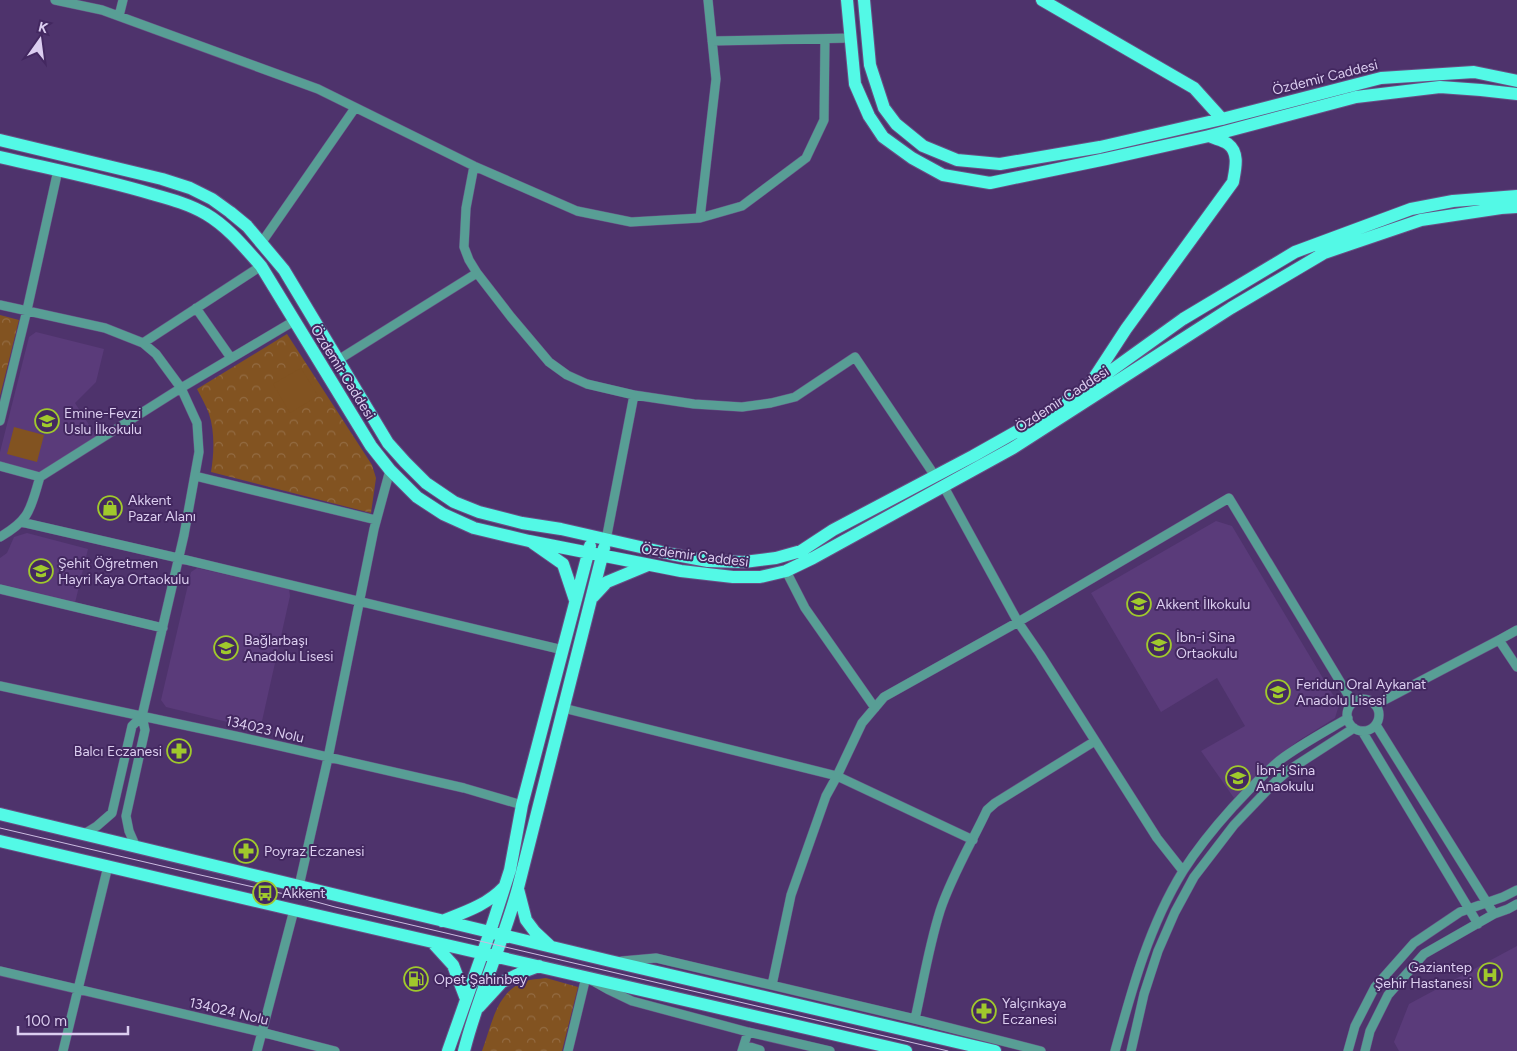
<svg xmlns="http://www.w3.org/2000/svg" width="1517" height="1051" viewBox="0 0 1517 1051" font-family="Figtree,sans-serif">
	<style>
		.built { fill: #5a3b7a }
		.park { fill: url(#park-crowns) }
		.garden { fill: #825321 }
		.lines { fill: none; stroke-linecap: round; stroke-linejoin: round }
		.minor-casing { stroke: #684f84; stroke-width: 10 }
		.major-casing { stroke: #684f84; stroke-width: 14 }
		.minor { stroke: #589e95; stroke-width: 9 }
		.major { stroke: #53f9e6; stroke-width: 12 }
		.tram { stroke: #cbbbe0; stroke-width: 1 }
		.labels { text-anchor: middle; stroke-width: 4; stroke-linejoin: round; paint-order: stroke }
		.street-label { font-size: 14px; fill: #dccef0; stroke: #432860 }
		.poi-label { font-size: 14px; fill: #dccef0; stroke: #432860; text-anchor: start }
	</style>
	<defs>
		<pattern id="park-crowns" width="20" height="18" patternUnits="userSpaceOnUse" patternTransform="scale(1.25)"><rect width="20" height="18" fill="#825321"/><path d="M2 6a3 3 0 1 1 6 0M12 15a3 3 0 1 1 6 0" fill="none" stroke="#936b42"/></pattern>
	</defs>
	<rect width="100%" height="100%" fill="#4e336c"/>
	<!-- built -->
	<path class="built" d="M36,332L104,349L96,382L75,403L98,439L40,475L3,465L0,461V452L29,337Z
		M1216,521L1232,526L1339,705L1335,718L1298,741L1278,757L1234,798L1201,751L1245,726L1217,678L1161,712L1091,593Z
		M27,533L88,549L75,603L0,584V558L7,553L14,537Z
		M197,568L289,589L290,596L260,730L166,707L161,700L191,572Z
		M1517,946V1051H1399L1394,1042L1409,1004Z"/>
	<!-- park -->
	<path class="park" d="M0,315L19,320L0,396Z
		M287,334L372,465L376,478L371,513L211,472C214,455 215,431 209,414C206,405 201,397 197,389Z
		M546,978L578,987L562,1051H482C491,1027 496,993 523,982C530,979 539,979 546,978Z"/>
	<!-- garden -->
	<path class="garden" d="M301,368L318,396L290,413L273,384Z
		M14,427L44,435L37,462L7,454Z"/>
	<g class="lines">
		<!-- minor casing -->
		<g class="minor-casing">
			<path id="minor" d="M55,0L102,10L318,89L474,166L577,211L631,222L700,218L742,206L806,158L824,120L825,39
				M119,16L123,0
				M712,41L851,38
				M474,166L466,208L464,247L469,260L477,273L511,317L549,362L567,375L587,384L634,395L606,540
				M700,218L716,79L708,0
				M262,242L355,108
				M0,305L105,328L143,343L156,354L181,388L197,423L199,452L184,535L142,716L145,730L126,816L129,831L136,847
				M196,308L231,358
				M143,343L261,266
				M338,360L477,273
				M634,395L694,404L742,407L771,403L795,397L855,357L935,476
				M0,421L27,310L58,170
				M0,466L40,477L181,388L294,321
				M195,476L376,520
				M944,487L1018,622L1040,654L1157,838L1183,871
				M21,522L178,558L563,650
				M0,537C31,519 30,509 40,477
				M786,571L805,608L875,708
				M0,589L163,628
				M1499,640L1517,630
				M0,686L240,737L464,788L522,805
				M1347 715a16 16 0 1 1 32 0a16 16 0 1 1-32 0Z
				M1375,705L1499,640L1517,667
				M563,708L837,776L973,840
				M1376,725L1494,914
				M1362,731L1478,924
				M84,834L97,826L112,813L132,726L142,716
				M299,886L328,758L374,529L390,470
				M622,961L656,958L915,1019L1041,1051
				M0,971L261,1032L335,1051
				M772,985L791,895L826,796L837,776L862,723L884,697L1018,622L1229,498L1353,703
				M915,1019C923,983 929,946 940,911C951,877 972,842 987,810L995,803L1095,741
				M744,1045L760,1050
				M63,1051L108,866
				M257,1051L294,910
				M568,1051L586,977L609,990L632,1001L748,1032L830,1051
				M742,1051L748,1032
				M1115,1051C1132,989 1149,926 1183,871C1197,849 1214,828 1232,808C1247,792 1263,774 1280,760C1300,745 1326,731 1348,718
				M1131,1051L1144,994L1158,951L1175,912L1194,877L1234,825L1275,782L1289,770L1354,728
				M1348,1051L1355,1026L1375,987L1414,943L1460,912L1503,897L1517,890
				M1365,1051L1370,1031L1388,995L1424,954L1494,914L1508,909L1517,904"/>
		</g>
		<!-- major casing -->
		<g class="major-casing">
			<path id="major" d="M847,0L855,84L869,116L883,137L912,158L943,175L990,183L1106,159L1209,136L1356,97L1440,87L1481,90L1517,94
				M864,0L870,65L884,108L896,124L923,146L957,160L1000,164L1100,147L1222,119L1381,78L1474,72L1517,81
				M1042,0L1194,88L1222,119
				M0,140L162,179L190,188L212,199L230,212L247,226L284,270L388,443L405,462L426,483L454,502L479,512L522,523L561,529L671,554L708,561L744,562L776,558L801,551L833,530L973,456L1030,424L1087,388L1183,319L1295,252L1411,209L1453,201L1517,196
				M0,157C51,169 102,179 152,194C170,199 189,204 206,214C228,227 244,247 261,266L371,446L390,470L417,497L443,514L474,528L529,541L681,571L733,577H760L786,571L813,558L1013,448L1231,308L1324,253L1421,220L1501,208L1517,207
				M1092,381L1126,329L1233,182C1235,170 1240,153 1228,144C1223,140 1215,139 1209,136
				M533,543L563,564L575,600
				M593,597L607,582L648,565
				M0,814L610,961L995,1051
				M0,841L294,910L906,1051
				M518,889L526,920L535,932L550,946
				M442,921C465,912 487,905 504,887
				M432,942L453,965L466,999
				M479,1007L502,982L523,972L539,966
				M448,1051L490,932L510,870L522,805L590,546
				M464,1051C478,995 503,943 518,888L604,548"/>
		</g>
		<!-- minor -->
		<use href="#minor" class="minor"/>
		<!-- major -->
		<use href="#major" class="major"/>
		<!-- tram -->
		<path class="tram" d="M0,828L196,874L302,898L335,907L948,1051"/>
	</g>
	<!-- icons -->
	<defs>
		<g id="school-ring" transform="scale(1.25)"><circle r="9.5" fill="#432860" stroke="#a0c92c" stroke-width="1.5"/><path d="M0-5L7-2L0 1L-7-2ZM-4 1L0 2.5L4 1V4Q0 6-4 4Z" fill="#a0c92c"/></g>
		<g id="shop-ring" transform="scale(1.25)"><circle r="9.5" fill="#432860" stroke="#a0c92c" stroke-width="1.5"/><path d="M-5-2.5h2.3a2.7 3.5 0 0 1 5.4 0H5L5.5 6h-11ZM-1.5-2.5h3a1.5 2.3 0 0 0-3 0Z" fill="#a0c92c"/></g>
		<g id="pharmacy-ring" transform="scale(1.25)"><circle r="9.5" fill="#432860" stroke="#a0c92c" stroke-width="1.5"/><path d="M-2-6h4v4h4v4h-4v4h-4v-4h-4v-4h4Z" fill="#a0c92c"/></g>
		<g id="bus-ring" transform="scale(1.25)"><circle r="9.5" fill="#432860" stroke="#a0c92c" stroke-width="1.5"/><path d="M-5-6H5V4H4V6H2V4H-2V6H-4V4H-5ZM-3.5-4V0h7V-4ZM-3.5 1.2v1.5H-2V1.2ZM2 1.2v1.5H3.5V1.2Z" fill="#a0c92c"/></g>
		<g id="hospital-ring" transform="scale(1.25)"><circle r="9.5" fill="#432860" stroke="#a0c92c" stroke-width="1.5"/><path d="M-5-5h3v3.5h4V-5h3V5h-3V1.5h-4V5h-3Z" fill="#a0c92c"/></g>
		<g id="fuel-ring" transform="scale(1.25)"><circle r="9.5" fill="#432860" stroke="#a0c92c" stroke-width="1.5"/><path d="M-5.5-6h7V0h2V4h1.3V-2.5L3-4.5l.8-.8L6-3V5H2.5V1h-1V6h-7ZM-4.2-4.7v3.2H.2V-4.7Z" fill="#a0c92c"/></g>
	</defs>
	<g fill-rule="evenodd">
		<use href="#school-ring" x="47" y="421"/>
		<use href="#shop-ring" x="110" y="508"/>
		<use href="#school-ring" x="41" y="571"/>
		<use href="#school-ring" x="1139" y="604"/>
		<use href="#school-ring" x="1159" y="645"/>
		<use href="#school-ring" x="226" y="648"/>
		<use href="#school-ring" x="1278" y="692"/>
		<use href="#pharmacy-ring" x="179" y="751"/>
		<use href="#school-ring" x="1238" y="778"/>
		<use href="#pharmacy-ring" x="246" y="851"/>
		<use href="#bus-ring" x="265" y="893"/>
		<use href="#hospital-ring" x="1490" y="975"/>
		<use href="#fuel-ring" x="416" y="979"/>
		<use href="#pharmacy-ring" x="984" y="1011"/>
	</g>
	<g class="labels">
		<!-- street labels -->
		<g class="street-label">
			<text transform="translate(1325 77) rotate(-14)" y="5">Özdemir Caddesi</text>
			<text transform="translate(343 372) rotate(58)" y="5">Özdemir Caddesi</text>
			<text transform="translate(1062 399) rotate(-33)" y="5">Özdemir Caddesi</text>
			<text transform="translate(695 555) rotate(7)" y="5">Özdemir Caddesi</text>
			<text transform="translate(265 729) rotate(13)" y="5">134023 Nolu</text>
			<text transform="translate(229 1011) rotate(13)" y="5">134024 Nolu</text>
		</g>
		<!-- poi labels -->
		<g class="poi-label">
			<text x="64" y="418">Emine-Fevzi<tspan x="64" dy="16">Uslu İlkokulu</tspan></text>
			<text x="128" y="505">Akkent<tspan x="128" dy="16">Pazar Alanı</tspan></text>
			<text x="58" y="568">Şehit Öğretmen<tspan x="58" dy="16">Hayri Kaya Ortaokulu</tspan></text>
			<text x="1156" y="609">Akkent İlkokulu</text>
			<text x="1176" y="642">İbn-i Sina<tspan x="1176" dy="16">Ortaokulu</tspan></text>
			<text x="244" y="645">Bağlarbaşı<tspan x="244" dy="16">Anadolu Lisesi</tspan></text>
			<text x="1296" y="689">Feridun Oral Aykanat<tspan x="1296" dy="16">Anadolu Lisesi</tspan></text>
			<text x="162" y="756" text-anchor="end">Balcı Eczanesi</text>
			<text x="1256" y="775">İbn-i Sina<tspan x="1256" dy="16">Anaokulu</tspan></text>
			<text x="264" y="856">Poyraz Eczanesi</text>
			<text x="282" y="898">Akkent</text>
			<text x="1472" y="972" text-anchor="end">Gaziantep<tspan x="1472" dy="16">Şehir Hastanesi</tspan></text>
			<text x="434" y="984">Opet Şahinbey</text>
			<text x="1002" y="1008">Yalçınkaya<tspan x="1002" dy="16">Eczanesi</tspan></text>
		</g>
	</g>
	<!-- north arrow -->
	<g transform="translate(40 40) rotate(14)" stroke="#432860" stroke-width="4" paint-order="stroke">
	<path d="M0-4L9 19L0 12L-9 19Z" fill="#dccef0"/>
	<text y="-8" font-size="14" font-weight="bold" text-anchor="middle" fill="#dccef0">K</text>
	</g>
	<!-- scale -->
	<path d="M18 1026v8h110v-8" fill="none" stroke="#dccef0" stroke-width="2.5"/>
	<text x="25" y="1026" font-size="15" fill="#dccef0" stroke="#432860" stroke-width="4" paint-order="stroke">100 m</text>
</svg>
